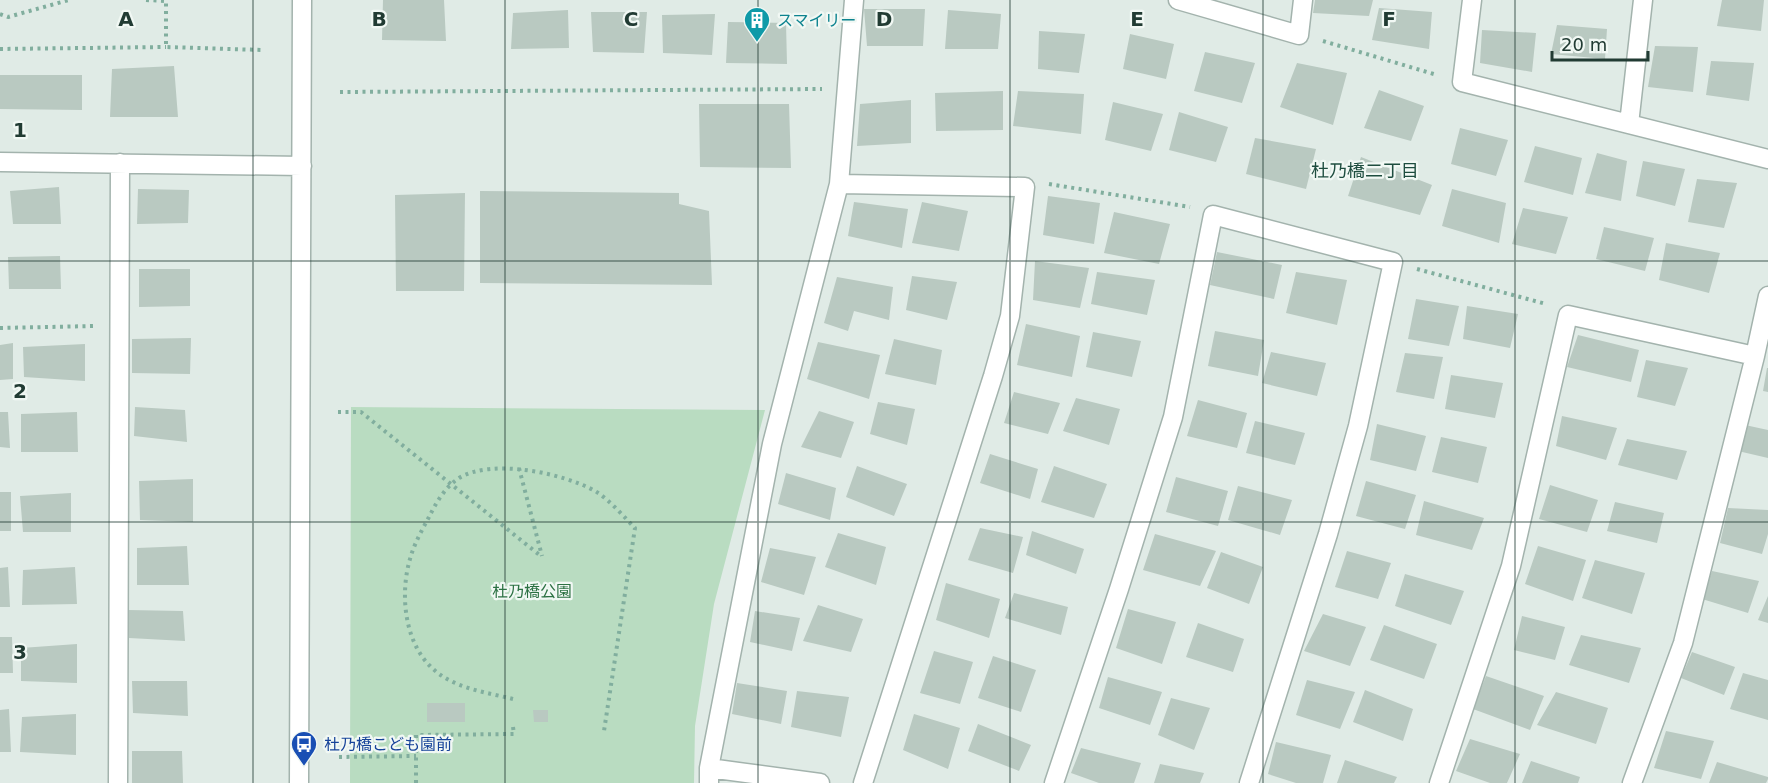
<svg xmlns="http://www.w3.org/2000/svg" width="1768" height="783" viewBox="0 0 1768 783" font-family="'DejaVu Sans','Noto Sans JP',sans-serif">
	<style>
		.green { fill: #b9dcc1 }
		.building { fill: #b9c9c1 }
		.lines { fill: none; stroke-linecap: round; stroke-linejoin: round }
		.minor-casing { stroke: #a3b3ad; stroke-width: 21 }
		.path { stroke: #81ae9e; stroke-width: 4; stroke-dasharray: 3 4.5; stroke-linecap: butt }
		.minor { stroke: #fff; stroke-width: 18 }
		.grid { fill: none; stroke: #213b33; stroke-width: 1.5; stroke-opacity: 0.55 }
		.labels { text-anchor: middle; stroke-width: 4.5; stroke-linejoin: round; paint-order: stroke }
		.culture-label { font-size: 16px; fill: #0d838f; stroke: #f1f8f4; text-anchor: start }
		.park-label { font-size: 16px; fill: #2c7143; stroke: #f1f8f4 }
		.transit-label { font-size: 16px; fill: #164399; stroke: #f1f8f4; text-anchor: start }
		.neighbourhood-label { font-size: 18px; fill: #1e4d3f; stroke: #f1f8f4 }
		.grid-label { font-size: 20px; text-anchor: middle; font-weight: bold; fill: #213b33; stroke: #f1f8f4; stroke-width: 4.5; stroke-linejoin: round; paint-order: stroke }
	</style>
	<rect width="100%" height="100%" fill="#e0ebe6"/>
	<!-- green -->
	<path class="green" d="M351,407L765,410L714,604L695,726L694,783H350Z"/>
	<!-- building -->
	<path class="building" d="M383,0H444L446,41L382,40Z
		M1315,0H1373L1369,16L1313,13Z
		M1722,0H1764L1761,31L1717,26Z
		M1379,8L1432,12L1429,49L1372,40Z
		M864,9H925L923,46H867Z
		M568,10L569,48L511,49L513,13Z
		M948,10L1001,14L998,49H945Z
		M591,12H647L644,53L593,52Z
		M715,14L712,55L663,53L662,15Z
		M728,22L786,23L787,64L726,63Z
		M1557,25L1607,29L1605,59L1551,54Z
		M1482,30L1536,33L1532,72L1480,63Z
		M1039,31L1085,34L1079,73L1038,69Z
		M1130,34L1174,44L1166,79L1123,69Z
		M1655,46L1698,47L1693,92L1648,87Z
		M1205,52L1255,63L1242,103L1194,91Z
		M1711,61L1754,63L1749,101L1706,95Z
		M1297,63L1347,73L1333,125L1280,107Z
		M174,66L178,117H110L112,69Z
		M0,75H82V110L0,109Z
		M1379,90L1424,106L1411,141L1364,128Z
		M1003,91V130L936,131L935,93Z
		M1018,91L1084,94L1081,134L1013,126Z
		M911,100V143L857,146L860,104Z
		M1113,102L1163,114L1151,151L1105,140Z
		M699,104H789L791,168L700,167Z
		M1179,112L1228,127L1216,162L1169,150Z
		M1460,128L1508,140L1496,176L1451,164Z
		M1255,138L1316,149L1306,189L1246,174Z
		M1535,146L1582,158L1573,195L1524,182Z
		M1597,153L1627,161L1621,201L1585,193Z
		M1361,157L1432,185L1420,215L1348,196Z
		M1643,161L1685,169L1675,206L1636,196Z
		M1697,179L1737,183L1724,228L1688,222Z
		M59,187L61,224H13L10,191Z
		M138,189L189,190L188,223L137,224Z
		M1452,189L1506,203L1499,243L1442,226Z
		M480,191L679,193V204L709,211L712,285L480,283Z
		M465,193L464,291H396L395,195Z
		M1048,196L1100,203L1094,244L1043,235Z
		M854,202L908,209L902,248L848,236Z
		M922,202L968,211L959,251L912,243Z
		M1523,208L1568,217L1556,254L1512,244Z
		M1114,212L1170,224L1159,264L1104,253Z
		M1604,227L1654,238L1645,271L1596,259Z
		M1666,243L1720,253L1709,293L1659,280Z
		M1217,252L1282,265L1274,299L1210,285Z
		M60,256L61,289H9L8,257Z
		M1035,261L1089,268L1080,308L1033,300Z
		M139,269H190V306L139,307Z
		M1097,272L1155,280L1147,315L1091,304Z
		M1296,272L1347,280L1337,325L1286,313Z
		M912,276L957,282L947,320L906,310Z
		M837,277L893,287L889,320L854,311L848,331L824,323Z
		M1416,299L1459,306L1449,346L1408,339Z
		M1467,306L1518,314L1510,348L1463,339Z
		M1026,324L1080,336L1072,377L1017,365Z
		M1215,331L1264,340L1258,376L1208,366Z
		M1093,332L1141,341L1132,377L1086,367Z
		M1578,335L1639,350L1631,382L1567,367Z
		M191,338L190,374L132,373V339Z
		M894,339L942,350L936,385L885,374Z
		M818,342L880,355L869,399L807,379Z
		M13,343V379L0,380V345Z
		M85,344V381L24,377L23,347Z
		M1271,352L1326,363L1317,396L1262,383Z
		M1405,353L1443,357L1434,399L1396,392Z
		M1646,360L1688,368L1675,406L1637,397Z
		M1767,368H1768V392L1763,391Z
		M1451,375L1503,383L1495,418L1445,409Z
		M1014,392L1060,403L1048,434L1004,423Z
		M1076,398L1120,409L1109,445L1063,431Z
		M1198,400L1247,413L1237,448L1187,436Z
		M878,402L915,409L907,445L870,434Z
		M135,407L185,410L187,442L134,436Z
		M819,411L854,422L841,458L801,447Z
		M0,412H8L10,448L0,447Z
		M77,412L78,452H21V414Z
		M1562,416L1617,428L1606,460L1556,446Z
		M1255,421L1305,433L1295,465L1246,453Z
		M1377,424L1426,436L1416,471L1370,460Z
		M1745,425L1768,430V458L1738,451Z
		M1441,437L1487,447L1478,483L1432,472Z
		M1627,439L1687,451L1677,480L1618,465Z
		M990,454L1038,469L1030,499L980,483Z
		M857,466L907,484L894,516L846,497Z
		M1054,466L1107,484L1094,518L1041,502Z
		M786,473L836,488L830,520L778,504Z
		M1176,477L1228,491L1218,526L1166,512Z
		M193,479V522L140,520L139,481Z
		M1366,481L1416,495L1405,529L1356,516Z
		M1550,485L1598,500L1587,532L1539,519Z
		M1238,486L1292,500L1280,535L1228,520Z
		M0,492H11V531H0Z
		M71,493V532H23L20,496Z
		M1424,501L1484,518L1472,550L1416,535Z
		M1615,502L1664,513L1657,543L1607,531Z
		M1728,508L1768,510V534L1762,554L1720,543Z
		M980,528L1023,537L1013,573L968,560Z
		M1032,531L1084,549L1076,574L1026,555Z
		M838,533L886,547L876,585L825,567Z
		M1155,534L1216,551L1200,586L1143,570Z
		M187,546L189,585H137V548Z
		M1538,546L1586,560L1573,601L1525,584Z
		M770,548L816,557L804,595L761,582Z
		M1347,551L1391,563L1378,599L1335,587Z
		M1221,552L1263,567L1249,604L1207,588Z
		M1595,560L1645,573L1632,614L1582,598Z
		M8,567L10,607H0V568Z
		M75,567L77,604L22,605L23,570Z
		M1712,571L1759,581L1748,613L1702,599Z
		M1405,574L1464,591L1451,625L1395,606Z
		M946,583L1000,599L989,638L936,620Z
		M1014,593L1068,607L1061,635L1005,618Z
		M1768,596V623L1758,620Z
		M818,605L863,619L851,652L803,641Z
		M1128,609L1176,622L1162,664L1116,648Z
		M128,610L183,611L185,641L129,638Z
		M755,611L800,618L792,651L750,642Z
		M1323,614L1366,627L1350,666L1304,651Z
		M1522,616L1565,627L1555,660L1514,650Z
		M1198,623L1244,639L1233,672L1186,657Z
		M1384,625L1437,644L1424,679L1370,660Z
		M1581,635L1641,648L1629,683L1569,665Z
		M0,637H12L13,673H0Z
		M77,644V683L21,681V648Z
		M934,651L973,662L960,704L920,693Z
		M1692,652L1735,667L1724,695L1681,678Z
		M993,656L1036,670L1021,712L978,698Z
		M1743,673L1768,680V720L1730,709Z
		M1486,676L1544,696L1530,730L1473,709Z
		M1108,677L1162,692L1150,725L1099,708Z
		M1307,680L1355,692L1340,729L1296,715Z
		M132,681H187L188,716L133,713Z
		M737,683L787,691L781,724L732,714Z
		M1365,690L1413,709L1403,741L1353,722Z
		M797,691L849,697L841,737L791,727Z
		M1556,692L1608,708L1596,744L1537,725Z
		M1171,698L1210,708L1194,750L1158,735Z
		M427,703H465V722H427Z
		M9,709L11,752H0V710Z
		M533,710H548V722H534Z
		M76,714V755L20,752L22,717Z
		M914,714L960,728L948,769L903,750Z
		M978,724L1031,745L1019,771L968,751Z
		M1666,731L1714,741L1701,779L1654,768Z
		M1470,739L1520,754L1507,783H1490L1456,771Z
		M1276,742L1331,755L1323,783H1296L1268,774Z
		M1081,748L1141,763L1134,783H1099L1071,773Z
		M132,751H182L183,783H132Z
		M1345,760L1397,777L1394,783H1337Z
		M1531,761L1580,777L1578,783H1522Z
		M1717,762L1768,777V779L1766,783H1709Z
		M1160,764L1204,773L1200,783H1154Z"/>
	<g class="lines">
		<!-- minor casing -->
		<g class="minor-casing">
			<path id="minor" d="M1178,0L1299,35L1303,0
				M1472,0L1462,82L1768,159
				M1629,124L1643,0
				M0,162L302,166
				M839,184L1025,187L1010,316L993,376L863,783
				M709,768L820,783
				M118,783L120,163
				M299,783L302,0
				M709,783V768L772,444L839,184L854,0
				M1054,783L1119,589L1173,417L1213,215L1393,262L1358,426L1328,534L1249,783
				M1439,783L1511,566L1568,315L1755,356
				M1632,783L1683,643L1755,356L1768,296"/>
		</g>
		<!-- path -->
		<path class="path" d="M146,0L166,1V47L262,50
			M0,14L8,17L69,0
			M1323,41L1437,75
			M0,49L166,47
			M340,92L822,89
			M1049,184L1190,207
			M1417,269L1546,304
			M0,328L95,326
			M338,412H361L542,557
			M519,468L542,556
			M513,699C485,692 451,688 430,666C404,640 400,593 410,559C414,544 422,530 429,517C436,503 445,487 459,478C492,458 563,473 595,491C610,500 623,516 635,528L604,731
			M339,757L416,756
			M416,783V735L514,734L513,727"/>
		<!-- minor -->
		<use href="#minor" class="minor"/>
	</g>
	<!-- grid -->
	<path class="grid" d="M253,0V783M505,0V783M758,0V783M1010,0V783M1263,0V783M1515,0V783M0,261H1768M0,522H1768"/>
	<!-- icons -->
	<defs>
		<g id="building-pin" transform="scale(1.35)"><path d="M0 17L-7.5 6A9.5 9.5 0 1 1 7.5 6Z" fill="#0f9aa8" stroke="#f1f8f4"/><path d="M-4-6H4V6H1V3H-1V6H-4ZM-2.5-4.3h1.7v1.8h-1.7ZM.8-4.3h1.7v1.8H.8ZM-2.5-1h1.7V.8h-1.7ZM.8-1h1.7V.8H.8Z" fill="#fff"/></g>
		<g id="bus-pin" transform="scale(1.35)"><path d="M0 17L-7.5 6A9.5 9.5 0 1 1 7.5 6Z" fill="#1a4fb4" stroke="#f1f8f4"/><path d="M-5-6H5V4H4V6H2V4H-2V6H-4V4H-5ZM-3.5-4V0h7V-4ZM-3.5 1.2v1.5H-2V1.2ZM2 1.2v1.5H3.5V1.2Z" fill="#fff"/></g>
	</defs>
	<g fill-rule="evenodd">
		<use href="#building-pin" x="757" y="20"/>
		<use href="#bus-pin" x="304" y="744"/>
	</g>
	<g class="labels">
		<!-- culture labels -->
		<g class="culture-label">
			<text x="777" y="26">スマイリー</text>
		</g>
		<!-- park labels -->
		<g class="park-label">
			<text x="532" y="597">杜乃橋公園</text>
		</g>
		<!-- transit labels -->
		<g class="transit-label">
			<text x="324" y="750">杜乃橋こども園前</text>
		</g>
		<!-- neighbourhood labels -->
		<g class="neighbourhood-label">
			<text x="1365" y="177">杜乃橋二丁目</text>
		</g>
	</g>
	<g class="grid-label">
		<text x="126" y="26">A</text>
		<text x="379" y="26">B</text>
		<text x="631" y="26">C</text>
		<text x="884" y="26">D</text>
		<text x="1137" y="26">E</text>
		<text x="1389" y="26">F</text>
		<text x="20" y="137">1</text>
		<text x="20" y="398">2</text>
		<text x="20" y="659">3</text>
	</g>
	<!-- scale -->
	<path d="M1552 51v9h96v-9" fill="none" stroke="#213b33" stroke-width="3"/>
	<text x="1561" y="51" font-size="18" fill="#213b33" stroke="#f1f8f4" stroke-width="4.5" paint-order="stroke">20 m</text>
</svg>
